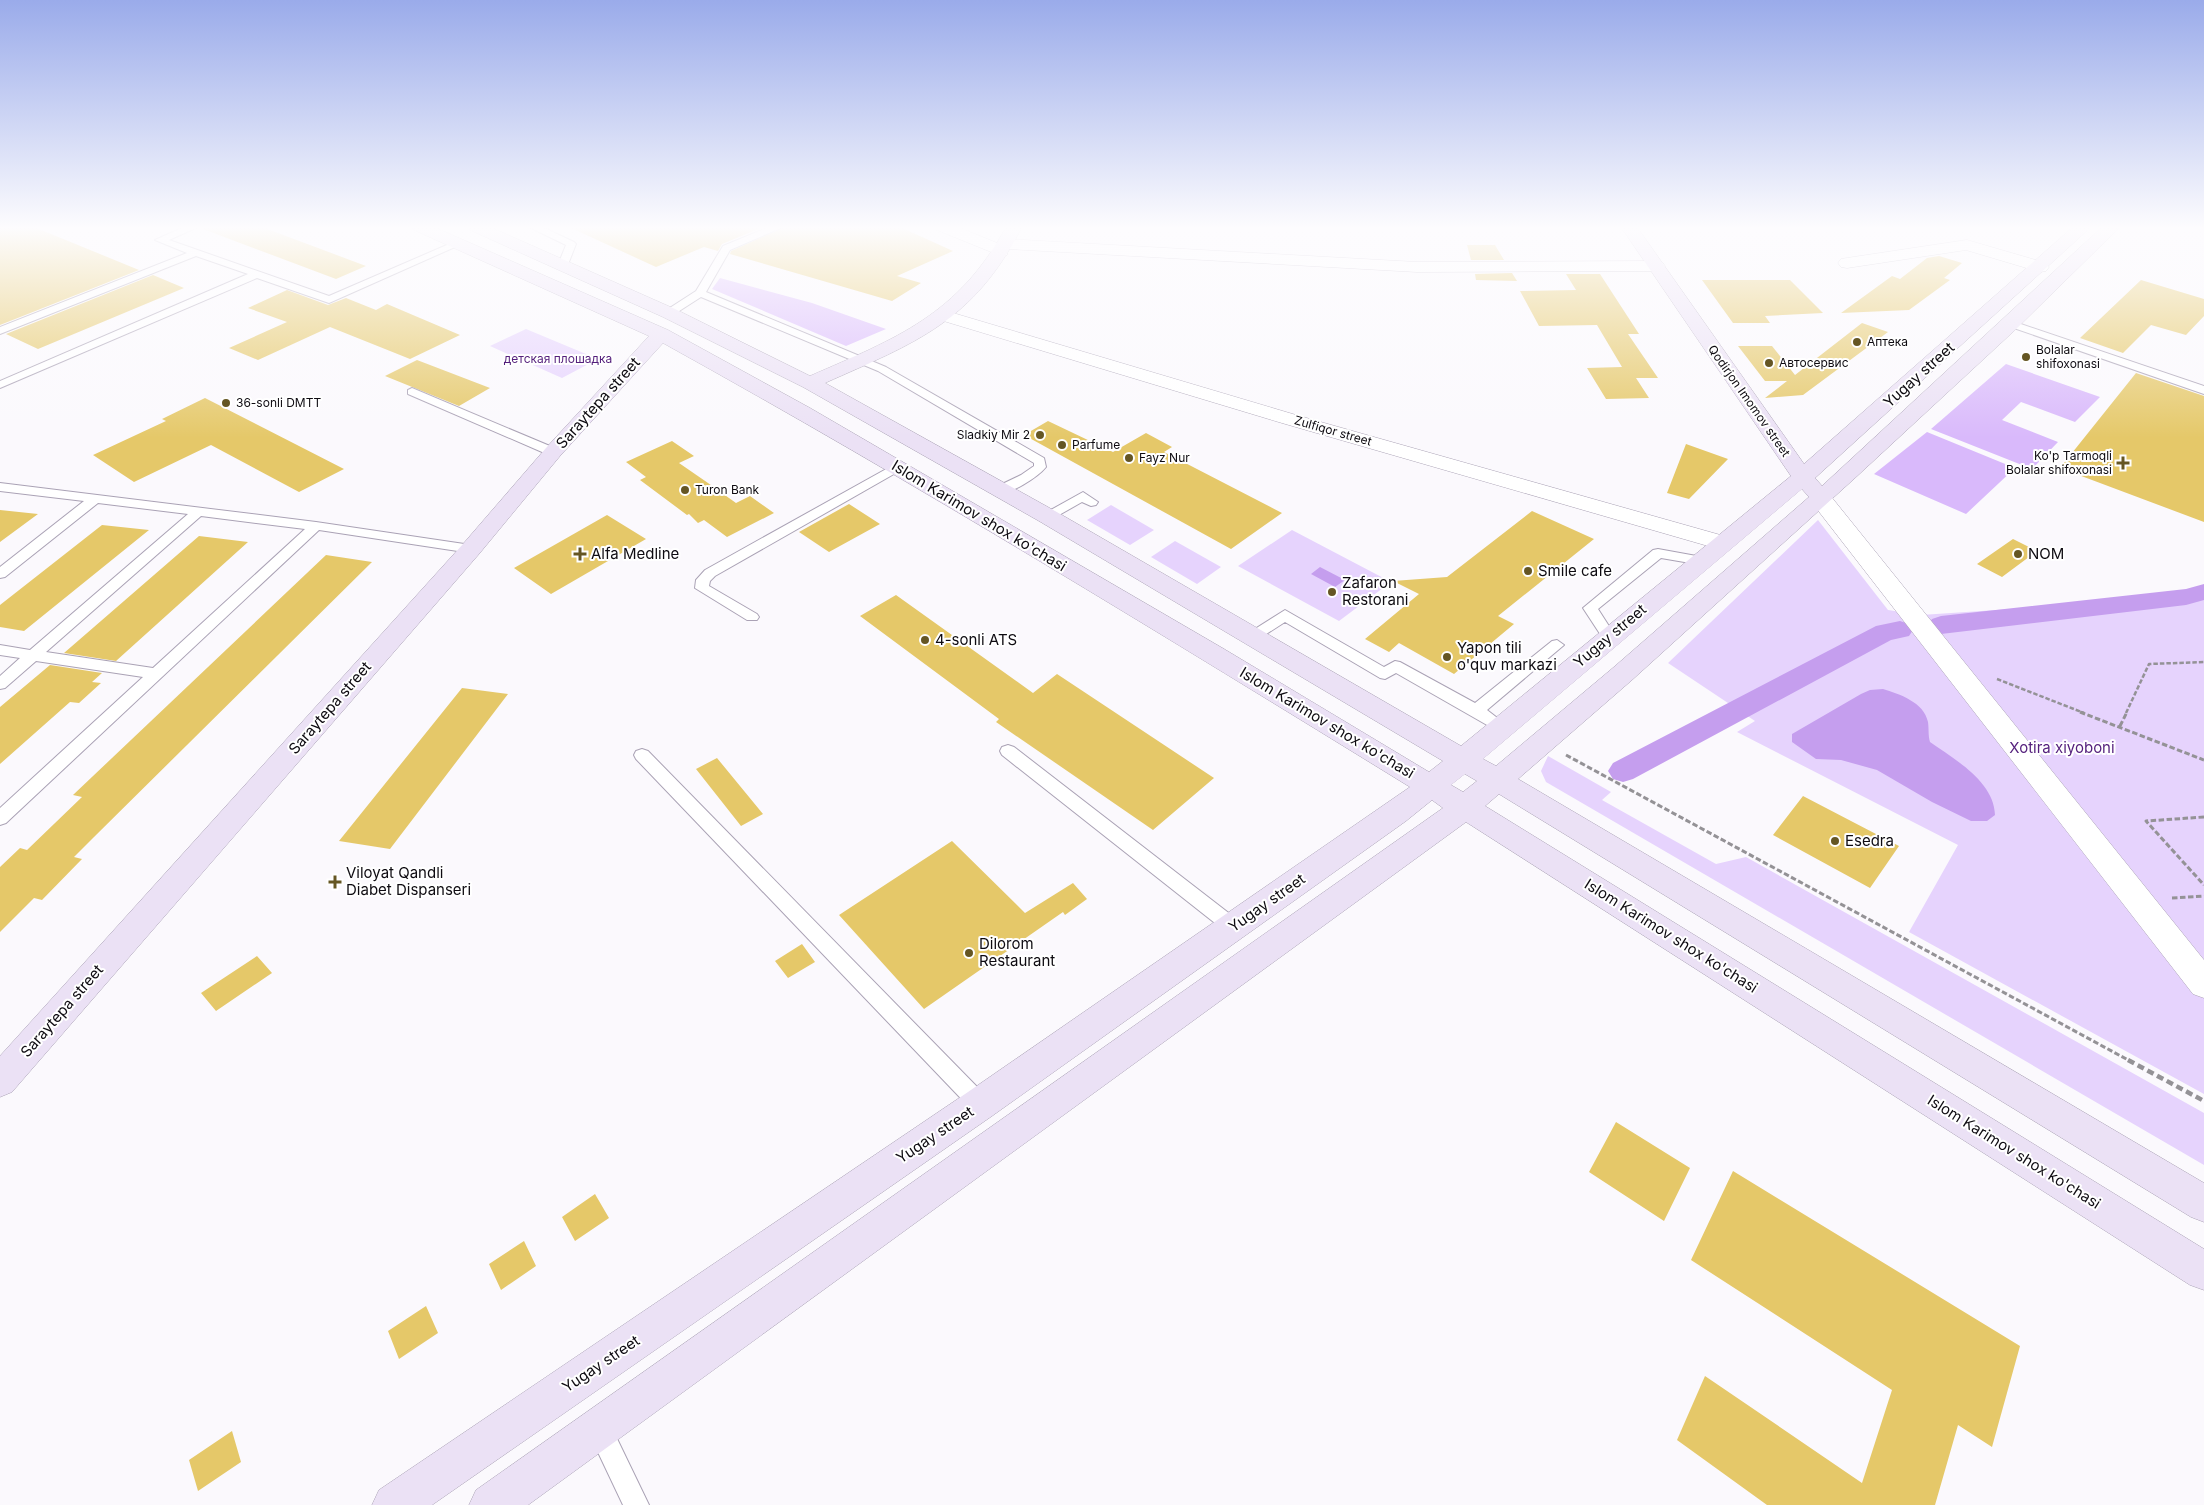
<svg xmlns="http://www.w3.org/2000/svg" width="2204" height="1505" viewBox="0 0 2204 1505" font-family="Inter,sans-serif">
	<style>
		.green { fill: #e6d3fd }
		.forest { fill: #d9b9fb }
		.water { fill: #c59eee }
		.lines { fill: none; stroke-linecap: round; stroke-linejoin: round }
		.canal { fill: #c59eee; fill-rule: evenodd }
		.building { fill: #e5c869 }
		.lane-casing { stroke: #aaa2b5; stroke-width: 2 }
		.street-casing { stroke: #aaa2b5; stroke-width: 1 }
		.secondary-casing { stroke: #aaa2b5; stroke-width: 1 }
		.path-far2 { stroke: #949296; stroke-width: 2.5; stroke-dasharray: 4.5 2; stroke-linecap: butt }
		.path-far1 { stroke: #949296; stroke-width: 3; stroke-dasharray: 5.5 2.5; stroke-linecap: butt }
		.path { stroke: #949296; stroke-width: 4.5; stroke-dasharray: 7 4; stroke-linecap: butt }
		.lane { fill: #fff; fill-rule: evenodd }
		.street { fill: #fff; fill-rule: evenodd }
		.secondary { fill: #ebe1f5; fill-rule: evenodd }
		.poi-dot { fill: #655623; stroke: #fff; stroke-width: 2 }
		.labels { text-anchor: middle; stroke-width: 4; stroke-linejoin: round; paint-order: stroke }
		.far-poi-label { font-size: 12px; fill: #0e0b11; stroke: #fff; text-anchor: start }
		.far-park-label { font-size: 12px; fill: #531e7b; stroke: #fff }
		.far-street-label { font-size: 12px; fill: #0e0b11; stroke: #fff }
		.street-label { font-size: 15px; fill: #0e0b11; stroke: #fff }
		.poi-label { font-size: 15px; fill: #0e0b11; stroke: #fff; text-anchor: start }
		.park-label { font-size: 15px; fill: #531e7b; stroke: #fff }
	</style>
	<rect width="100%" height="100%" fill="#fbf9fd"/>
	<!-- green -->
	<path class="green" d="M526,329L598,359L562,378L490,346Z
		M1111,505L1154,530L1130,545L1087,520Z
		M1818,520L1888,610L1921,615L2070,605L2204,590V1094L1909,932L1958,845L1737,732L1755,721L1668,663Z
		M1292,530L1391,582L1339,621L1238,566Z
		M1175,541L1221,567L1197,584L1151,557Z
		M1548,756L1611,792L1602,800L1716,864L1746,857L2204,1113V1165L1546,782L1541,771Z"/>
	<!-- forest -->
	<path class="forest" d="M720,278L812,303L886,329L846,346L712,289Z
		M2006,364L2100,397L2075,422L2021,402L2002,420L2058,442L2032,469L1931,429Z
		M1927,432L2015,468L1966,514L1874,474Z"/>
	<!-- water -->
	<path class="water" d="M1320,567L1345,580L1335,587L1311,574Z
		M1883,689C1899,694 1924,702 1928,722C1929,729 1928,735 1930,742C1954,759 1994,781 1995,815L1987,821H1971L1932,802L1877,770L1841,760L1816,759L1792,742V734L1861,694L1870,690Z"/>
	<g class="lines">
		<!-- canal -->
		<path class="canal" d="M2204,584V600L2186,605L1941,634L1932,631L1928,625L1932,619L1941,616L2186,589Z
			M1900,621L1909,624L1913,630L1909,636L1891,640L1633,779L1623,782L1613,779L1608,771L1613,763L1876,626Z"/>
	</g>
	<!-- building -->
	<path class="building" d="M0,227H34L139,270L0,325Z
		M204,227H262L366,266L336,279L203,229Z
		M569,227H763L722,244L718,251L704,247L656,267Z
		M785,227H900L953,251L897,276L921,283L892,301L730,254L731,251Z
		M1467,245H1495L1504,260H1471Z
		M1939,256L1962,263L1944,278L1950,280L1909,310L1841,313L1892,276L1900,279L1927,258Z
		M1512,273L1517,281L1476,280L1475,274Z
		M1566,274H1600L1639,334H1628L1658,378H1636L1649,398L1606,399L1587,368L1622,367L1597,325L1539,326L1520,291L1576,290Z
		M153,275L184,288L38,349L6,334Z
		M1702,280H1790L1823,313L1765,316L1770,323H1733Z
		M2141,280L2204,299V316L2186,335L2151,325L2123,353L2080,338Z
		M287,290L328,305L346,298L376,310L387,304L460,335L410,359L330,327L258,360L229,348L287,322L248,308Z
		M1862,323L1888,332L1803,395L1765,398L1787,381H1765L1738,346H1772L1795,375Z
		M417,360L490,388L459,406L385,376Z
		M2136,373L2204,396V522L2060,468Z
		M205,398L344,469L299,492L211,445L134,482L93,455L166,421L162,419Z
		M1048,421L1113,452L1146,433L1172,447L1164,452L1282,513L1231,549L1024,435Z
		M672,441L694,456L679,463L708,483L736,503L750,496L774,513L727,537L704,520L698,523L689,514L687,515L640,480L646,477L626,462Z
		M1686,444L1728,459L1689,499L1667,493Z
		M849,504L880,524L829,552L799,532Z
		M0,510L38,514L0,542Z
		M1532,511L1594,539L1498,616L1514,624L1454,674L1399,643L1389,652L1365,639L1419,594L1393,581L1447,577Z
		M607,515L646,539L551,594L514,568Z
		M102,525L149,530L24,631L0,627V605Z
		M199,536L248,542L116,661L64,653Z
		M2013,539L2037,551L2002,577L1977,564Z
		M326,555L372,562L93,838L74,857L82,859L42,900L34,898L0,932V867L20,848L27,850L82,797L73,795Z
		M896,595L1033,693L1057,674L1214,778L1153,830L996,722L999,719L860,616Z
		M50,665L102,673L92,682L101,683L79,703L70,702L0,764V707Z
		M462,688L508,694L390,849L339,841Z
		M717,758L763,814L741,826L696,769Z
		M1803,796L1899,846L1870,888L1773,835Z
		M952,841L1025,913L1073,883L1087,899L1065,915L1063,912L924,1009L839,915Z
		M802,944L815,962L788,978L775,961Z
		M257,956L272,973L216,1011L201,993Z
		M1616,1122L1690,1168L1664,1221L1589,1172Z
		M1733,1171L2020,1346L1992,1447L1958,1425L1935,1505H1767L1677,1440L1705,1376L1862,1483L1892,1390L1691,1260Z
		M595,1194L609,1218L575,1241L562,1217Z
		M524,1241L536,1266L501,1290L489,1264Z
		M426,1306L438,1333L399,1359L388,1331Z
		M232,1431L241,1462L198,1491L189,1460Z"/>
	<g class="lines">
		<!-- lane casing -->
		<g class="lane-casing">
			<path id="lane" d="M184,227H198L169,240L329,296L456,241L464,243L329,303L257,278L0,388V381L248,274L196,256L0,334V327L187,253L155,240Z
				M529,227H542L574,242L576,244L567,267L558,265L566,245Z
				M769,227H783L730,250L706,292L886,367L1044,458L1046,467C1038,477 1009,496 996,493L995,490L996,487L1021,475L1034,466V463L878,371L701,297L673,315H665V311L696,291L723,246Z
				M2012,321L2204,386V394L2008,326L2007,324Z
				M412,388L557,449L559,452L553,456L549,455L408,394V390Z
				M897,463L903,467L901,470L715,576L710,581L709,586L757,614L759,617L757,620H747L695,588L696,580L705,570Z
				M0,483L316,522L471,545L478,549L471,553L319,530L6,823L0,825V808L143,677L36,661L5,688L0,689V676L20,658L0,655V645L30,650L188,514L98,503L5,577L0,578V567L84,501L0,491ZM201,516L305,529L153,668L46,652Z
				M1083,492L1098,502L1096,505L1091,506L1082,502L1052,519L1047,520L1040,516Z
				M1658,549L1702,557L1709,561L1702,565L1661,558L1598,609L1616,637L1609,642L1604,640L1583,608L1653,550Z
				M1285,610L1384,667L1395,661L1400,662L1475,703L1552,641L1557,640L1564,645L1487,710L1509,727L1507,731L1501,733L1396,673L1385,679L1380,678L1285,622L1257,640H1247L1245,637L1247,634Z
				M1008,745L1014,747L1239,921L1241,926L1239,931L1232,934L1225,931L1002,755L1000,751L1002,747Z
				M642,749L648,751L987,1097L990,1104L987,1111L980,1114L973,1111L636,759L634,755L636,751Z
				M599,1417L608,1420L649,1505H623L587,1429L590,1420Z"/>
		</g>
		<!-- street casing -->
		<g class="street-casing">
			<path id="street" d="M935,227H958L997,243L1005,239L1417,262L1656,261L1662,262L1665,266L1662,270L1656,271L1417,272L1008,249L1007,255L1001,256L937,230Z
				M1967,240L2046,263L2049,267L2046,271L2040,272L1966,250L1847,268L1841,267L1838,263L1841,259L1847,258Z
				M943,310L1296,415L1731,538L1735,543L1731,548L1723,550L1715,548L1282,423L937,319L934,315L937,311Z
				M1821,492L1829,494L2204,960V998L2193,994L1813,504L1810,499L1813,494Z"/>
		</g>
		<!-- secondary casing -->
		<g class="secondary-casing">
			<path id="secondary" d="M412,227H434L668,330L810,408L1224,649L1429,772L1443,761L1039,521L803,387L663,317L470,230L468,227H490L675,309L810,376C897,338 958,315 1006,227H1022C973,322 917,342 825,383L1055,511L1461,746L1791,476L1621,227H1637L1804,464L2073,227H2091L1815,478L1822,486L2102,227H2120L2014,331L1855,478L1632,680L1518,779L2204,1183V1222L2191,1217L1499,794L1485,806L2204,1249V1290L2190,1285L1466,822L528,1505H469L476,1490L1443,808L1432,800L1406,821L992,1116L432,1505H372L379,1490L968,1092L1410,787C1163,635 916,483 663,343L560,456L479,554L12,1092L0,1097V1056L463,544L546,448L649,336L414,230ZM1802,489L1809,497L1614,667L1496,766L1483,759ZM1465,774L1477,781L1463,792L1451,785Z"/>
		</g>
		<!-- path-far2 -->
		<path class="path-far2" d="M1997,679L2084,713
			M2126,713L2149,664L2204,662"/>
		<!-- path-far1 -->
		<path class="path-far1" d="M2080,712L2204,760
			M2120,726L2127,712
			M1566,755L2130,1061
			M2204,817L2146,821L2204,885
			M2172,898L2204,896"/>
		<!-- path -->
		<path class="path" d="M2128,1060L2204,1101"/>
		<!-- lane -->
		<use href="#lane" class="lane"/>
		<!-- street -->
		<use href="#street" class="street"/>
		<!-- secondary -->
		<use href="#secondary" class="secondary"/>
	</g>
	<!-- sky -->
	<linearGradient id="sky" x2="0" y2="1"><stop stop-color="#9aabea"/><stop offset="0.52" stop-color="#fdfcfe"/><stop offset="1" stop-color="#fdfcfe" stop-opacity="0"/></linearGradient>
	<rect width="2204" height="438" fill="url(#sky)"/>
	<!-- markers -->
	<g class="poi-dot">
		<circle cx="1857" cy="342" r="5"/>
		<circle cx="2026" cy="357" r="5"/>
		<circle cx="1769" cy="363" r="5"/>
		<circle cx="226" cy="403" r="5"/>
		<circle cx="1040" cy="435" r="5"/>
		<circle cx="1062" cy="445" r="5"/>
		<circle cx="1129" cy="458" r="5"/>
		<path d="M2120.5 455.5h5v5h5v5h-5v5h-5v-5h-5v-5h5z"/>
		<circle cx="685" cy="490" r="5"/>
		<path d="M577.5 546.5h5v5h5v5h-5v5h-5v-5h-5v-5h5z"/>
		<circle cx="2018" cy="554" r="5"/>
		<circle cx="1528" cy="571" r="5"/>
		<circle cx="1332" cy="592" r="5"/>
		<circle cx="925" cy="640" r="5"/>
		<circle cx="1447" cy="657" r="5"/>
		<circle cx="1835" cy="841" r="5"/>
		<path d="M332.5 874.5h5v5h5v5h-5v5h-5v-5h-5v-5h5z"/>
		<circle cx="969" cy="953" r="5"/>
	</g>
	<g class="labels">
		<!-- far-poi labels -->
		<g class="far-poi-label">
			<text x="1867" y="346">Аптека</text>
			<text x="2036" y="354">Bolalar<tspan x="2036" dy="14">shifoxonasi</tspan></text>
			<text x="1779" y="367">Автосервис</text>
			<text x="236" y="407">36-sonli DMTT</text>
			<text x="1030" y="439" text-anchor="end">Sladkiy Mir 2</text>
			<text x="1072" y="449">Parfume</text>
			<text x="2112" y="460" text-anchor="end">Ko'p Tarmoqli<tspan x="2112" dy="14">Bolalar shifoxonasi</tspan></text>
			<text x="1139" y="462">Fayz Nur</text>
			<text x="695" y="494">Turon Bank</text>
		</g>
		<!-- far-park labels -->
		<g class="far-park-label">
			<text x="558" y="363">детская плошадка</text>
		</g>
		<!-- far-street labels -->
		<g class="far-street-label">
			<text transform="translate(1749 401) rotate(55)" y="4">Qodirjon Imomov street</text>
			<text transform="translate(1333 431) rotate(16)" y="4">Zulfiqor street</text>
		</g>
		<!-- street labels -->
		<g class="street-label">
			<text transform="translate(1919 375) rotate(-42)" y="5">Yugay street</text>
			<text transform="translate(598 403) rotate(-48)" y="5">Saraytepa street</text>
			<text transform="translate(979 516) rotate(31)" y="5">Islom Karimov shox ko'chasi</text>
			<text transform="translate(1610 636) rotate(-40)" y="5">Yugay street</text>
			<text transform="translate(330 708) rotate(-49)" y="5">Saraytepa street</text>
			<text transform="translate(1327 723) rotate(31)" y="5">Islom Karimov shox ko'chasi</text>
			<text transform="translate(1267 903) rotate(-35)" y="5">Yugay street</text>
			<text transform="translate(1671 936) rotate(32)" y="5">Islom Karimov shox ko'chasi</text>
			<text transform="translate(62 1011) rotate(-49)" y="5">Saraytepa street</text>
			<text transform="translate(935 1135) rotate(-34)" y="5">Yugay street</text>
			<text transform="translate(2014 1152) rotate(32)" y="5">Islom Karimov shox ko'chasi</text>
			<text transform="translate(601 1364) rotate(-34)" y="5">Yugay street</text>
		</g>
		<!-- poi labels -->
		<g class="poi-label">
			<text x="591" y="559">Alfa Medline</text>
			<text x="2028" y="559">NOM</text>
			<text x="1538" y="576">Smile cafe</text>
			<text x="1342" y="588">Zafaron<tspan x="1342" dy="17">Restorani</tspan></text>
			<text x="935" y="645">4-sonli ATS</text>
			<text x="1457" y="653">Yapon tili<tspan x="1457" dy="17">o'quv markazi</tspan></text>
			<text x="1845" y="846">Esedra</text>
			<text x="346" y="878">Viloyat Qandli<tspan x="346" dy="17">Diabet Dispanseri</tspan></text>
			<text x="979" y="949">Dilorom<tspan x="979" dy="17">Restaurant</tspan></text>
		</g>
		<!-- park labels -->
		<g class="park-label">
			<text x="2062" y="753">Xotira xiyoboni</text>
		</g>
	</g>
</svg>
